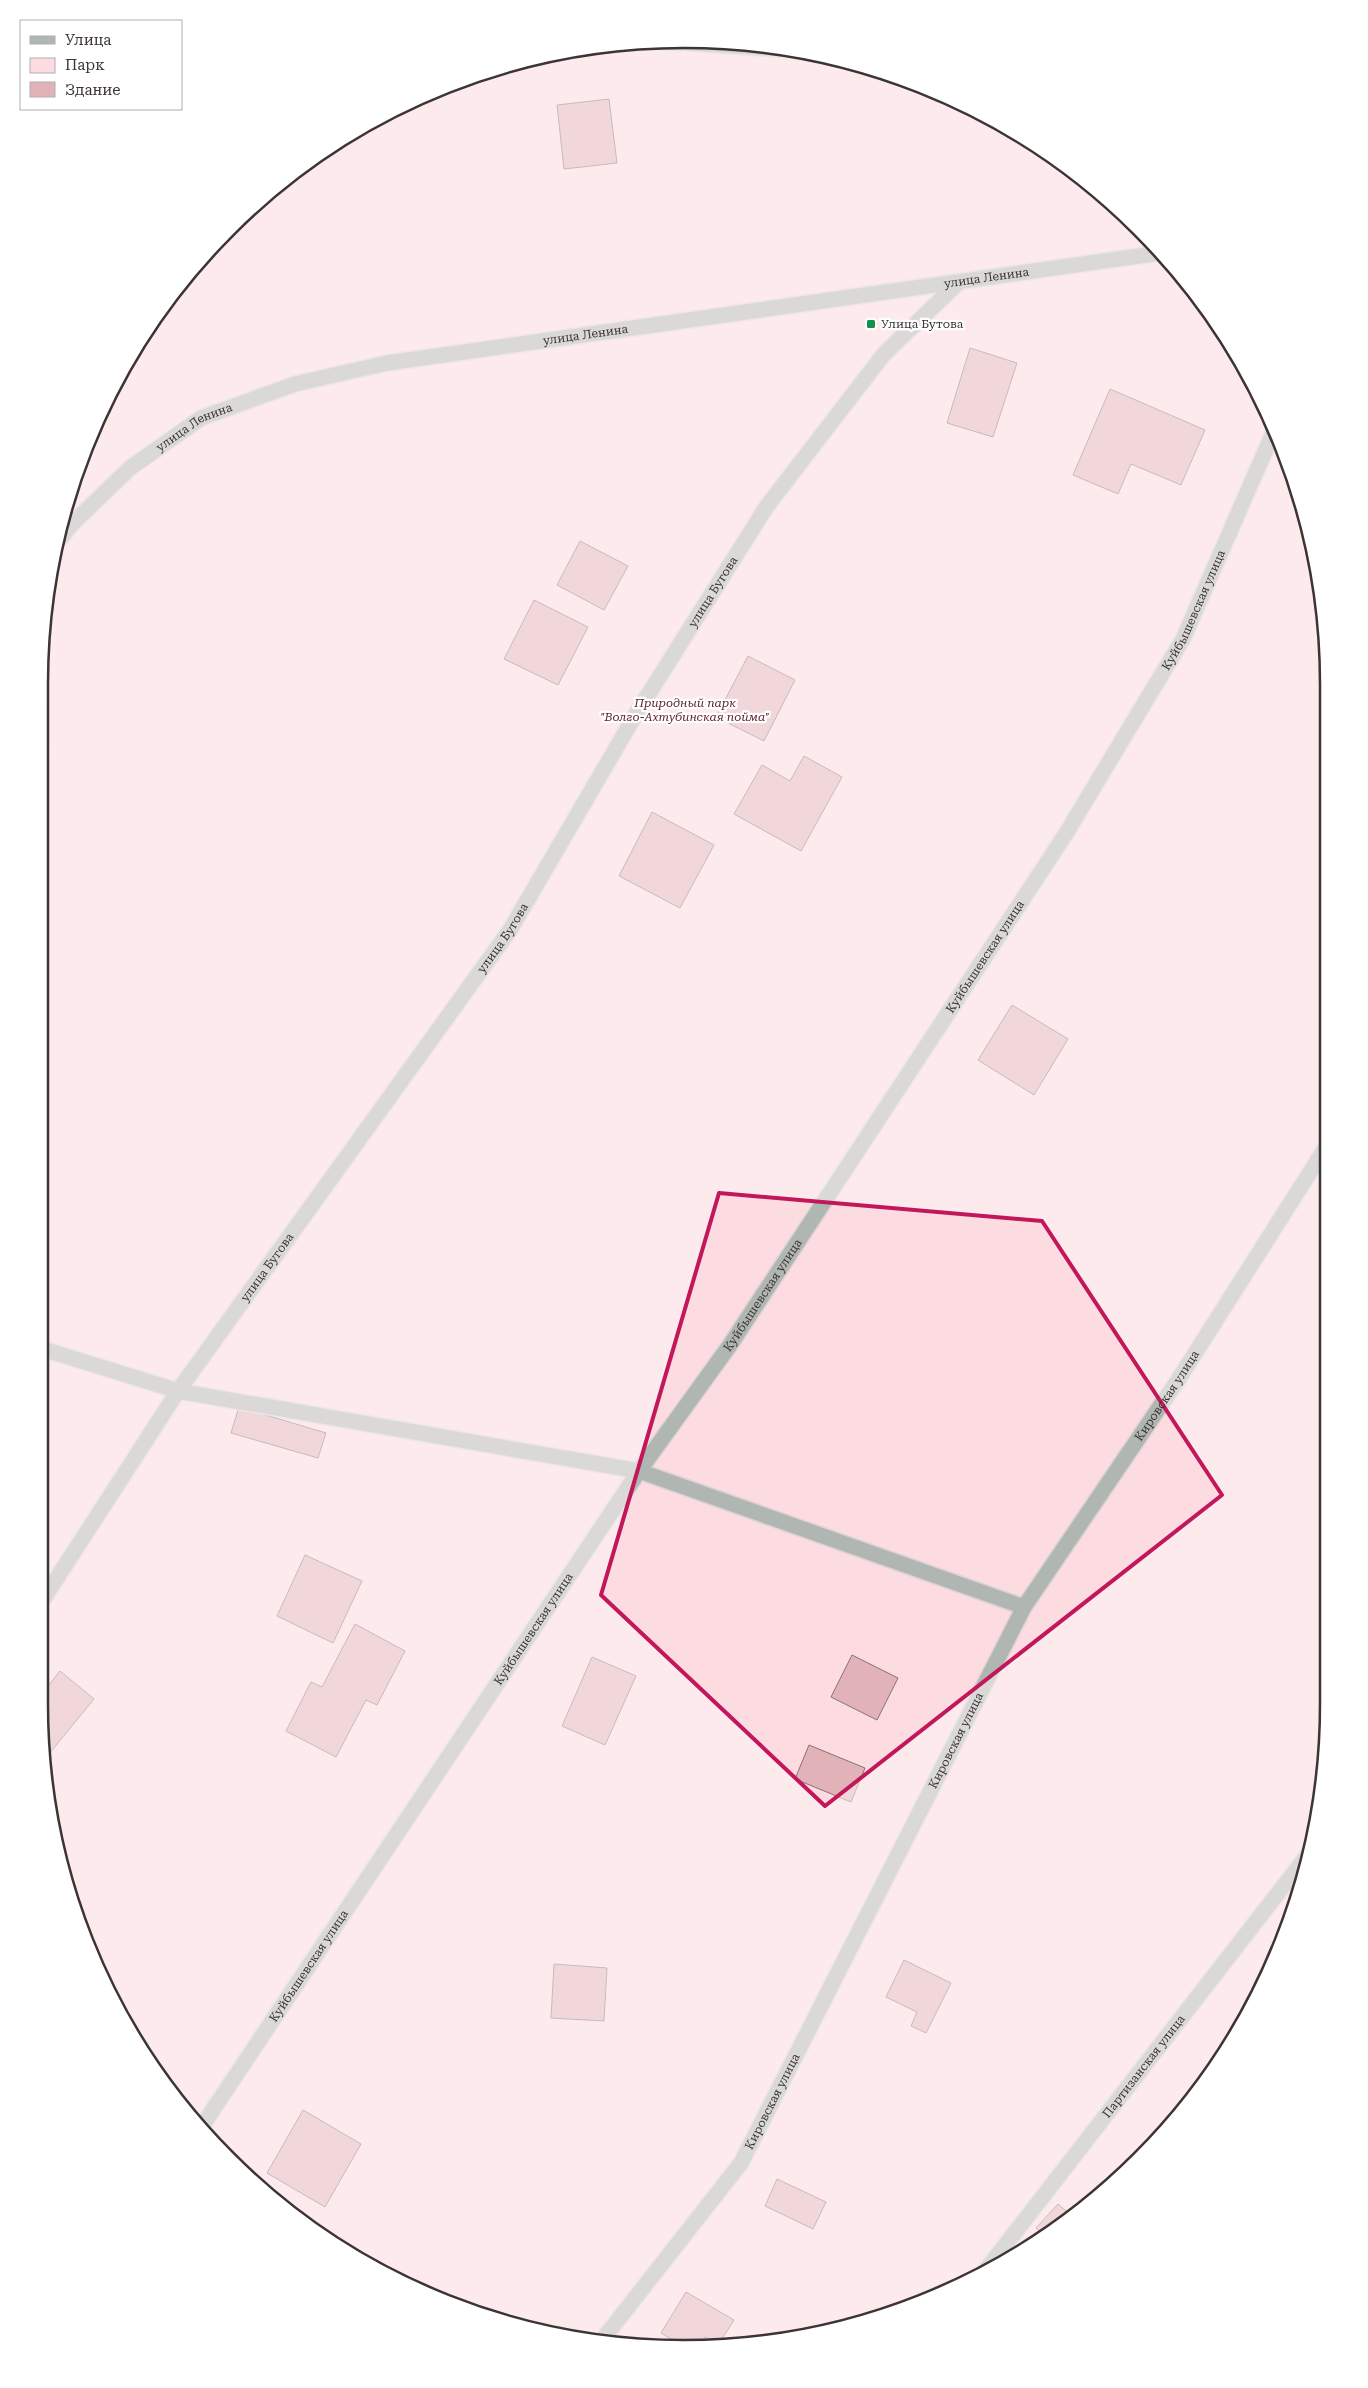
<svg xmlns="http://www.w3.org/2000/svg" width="1368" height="2388" viewBox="0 0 1368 2388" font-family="'Roboto Serif',serif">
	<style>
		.green { fill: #fcdce0 }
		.building { fill: #e2b2b9; stroke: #847274 }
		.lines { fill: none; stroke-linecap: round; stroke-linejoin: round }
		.minor-casing { stroke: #dad2d3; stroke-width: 18 }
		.minor { stroke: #b0b6b1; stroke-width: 15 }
		.marked { fill: none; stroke: #c2185b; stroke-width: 4; stroke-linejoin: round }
		.poi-dot { fill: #10914e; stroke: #fff; stroke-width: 2 }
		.labels { text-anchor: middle; stroke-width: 4.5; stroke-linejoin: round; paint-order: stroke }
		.street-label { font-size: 12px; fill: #3c3435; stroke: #fff }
		.poi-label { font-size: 12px; fill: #3c3435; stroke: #fff; text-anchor: start }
		.park-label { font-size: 12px; font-style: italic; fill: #5e2430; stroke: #fff }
		.rim { fill: none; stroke: #3c3435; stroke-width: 2.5 }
	</style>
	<rect width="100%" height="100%" fill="#fdf5f6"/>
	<!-- green -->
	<path class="green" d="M684,39L810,51L931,88L1042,147L1140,228L1243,361L1295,477L1328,642V1746L1295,1911L1221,2062L1109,2189L1007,2263L931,2300L810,2337L726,2348L600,2344L517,2327L399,2283L325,2240L228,2160L172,2097L105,1990L73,1911L44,1788L40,642L73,477L147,326L228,228L325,148L437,88L558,51Z"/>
	<!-- building -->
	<path class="building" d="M609,99L617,163L564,169L557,105Z
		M970,348L1017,363L993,437L947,423Z
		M1110,389L1205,430L1181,485L1131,464L1118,494L1073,475Z
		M580,541L628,566L604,610L557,585Z
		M534,600L588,627L558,685L504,659Z
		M748,656L795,680L764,741L716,717Z
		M804,756L842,777L801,851L734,814L762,765L790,781Z
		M652,812L714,845L680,908L619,876Z
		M1012,1005L1068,1039L1034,1095L978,1060Z
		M239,1407L326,1433L318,1458L231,1433Z
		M305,1555L362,1581L333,1643L277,1616Z
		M355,1624L405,1651L377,1705L366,1700L336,1757L286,1731L311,1682L322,1687Z
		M852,1655L898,1678L877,1720L831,1697Z
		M592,1657L636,1676L605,1745L562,1726Z
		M60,1671L94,1699L44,1760V1691Z
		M809,1745L865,1768L851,1802L795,1779Z
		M904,1960L951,1983L926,2033L911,2026L917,2012L886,1997Z
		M554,1964L607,1968L604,2021L551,2018Z
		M303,2110L361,2144L325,2207L267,2173Z
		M777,2179L826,2202L813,2229L765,2206Z
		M1058,2204L1072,2216L1044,2236L1036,2228Z
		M686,2292L734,2320L718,2345L705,2337L699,2347H684L661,2333Z"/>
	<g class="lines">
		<!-- minor casing -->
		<g class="minor-casing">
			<g id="minor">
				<path d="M658,41L810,51"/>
				<path id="s1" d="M61,538L70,526L130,468L201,418L295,384L387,363L1160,253"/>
				<path d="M43,1349L178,1391L639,1471L1024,1607"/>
				<path id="s2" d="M44,1598L178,1391L510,930L636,714L767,506L884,354L959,282"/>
				<path id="s3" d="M200,2129L639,1471L730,1345L1067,832L1183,639L1274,431"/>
				<path id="s4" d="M982,2275L1306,1857"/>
				<path id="s5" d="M599,2344L741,2163L1024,1607L1180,1377L1328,1144"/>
			</g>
		</g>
		<!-- minor -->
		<use href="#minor" class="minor"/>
	</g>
	<!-- marked area -->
	<path d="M0 0H1368V2388H0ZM719,1193L1042,1221L1222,1495L825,1806L601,1595Z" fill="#fdf5f6" fill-opacity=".55" fill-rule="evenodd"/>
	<path class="marked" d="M719,1193L1042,1221L1222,1495L825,1806L601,1595Z"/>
	<!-- markers -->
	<rect class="poi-dot" x="866" y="319" width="10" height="10" rx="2.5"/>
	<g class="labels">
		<!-- street labels -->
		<g class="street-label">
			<text dy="4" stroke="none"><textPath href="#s1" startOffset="985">улица Ленина</textPath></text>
			<text dy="4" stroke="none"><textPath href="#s1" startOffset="580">улица Ленина</textPath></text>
			<text dy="4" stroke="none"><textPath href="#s1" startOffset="175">улица Ленина</textPath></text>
			<text dy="4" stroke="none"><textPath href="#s2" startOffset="1209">улица Бугова</textPath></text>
			<text dy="4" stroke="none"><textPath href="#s3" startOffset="1816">Куйбышевская улица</textPath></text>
			<text dy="4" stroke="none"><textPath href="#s2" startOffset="804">улица Бугова</textPath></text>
			<text dy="4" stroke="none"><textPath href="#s3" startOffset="1411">Куйбышевская улица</textPath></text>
			<text dy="4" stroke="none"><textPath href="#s2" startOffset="399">улица Бугова</textPath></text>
			<text dy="4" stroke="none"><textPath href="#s3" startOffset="1006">Куйбышевская улица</textPath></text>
			<text dy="4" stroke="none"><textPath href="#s5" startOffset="1109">Кировская улица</textPath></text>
			<text dy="4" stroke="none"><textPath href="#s3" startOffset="601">Куйбышевская улица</textPath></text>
			<text dy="4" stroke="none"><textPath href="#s5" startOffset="704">Кировская улица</textPath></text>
			<text dy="4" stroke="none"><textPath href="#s3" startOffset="196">Куйбышевская улица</textPath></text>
			<text dy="4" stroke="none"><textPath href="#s4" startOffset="264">Партизанская улица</textPath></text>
			<text dy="4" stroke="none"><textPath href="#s5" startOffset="299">Кировская улица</textPath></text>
		</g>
		<!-- poi labels -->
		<g class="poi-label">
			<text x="881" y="328">Улица Бутова</text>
		</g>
		<!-- park labels -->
		<g class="park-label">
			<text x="685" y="707">Природный парк<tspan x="685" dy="14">"Волго-Ахтубинская пойма"</tspan></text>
		</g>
	</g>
	<!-- crop -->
	<path d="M0 0H1368V2388H0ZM684 48H684A636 636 0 0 1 1320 684V1704A636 636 0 0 1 684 2340H684A636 636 0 0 1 48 1704V684A636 636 0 0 1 684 48Z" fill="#fff" fill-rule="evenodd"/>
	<path class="rim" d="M684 48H684A636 636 0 0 1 1320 684V1704A636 636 0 0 1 684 2340H684A636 636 0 0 1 48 1704V684A636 636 0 0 1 684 48Z"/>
	<!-- legend -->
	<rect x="20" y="20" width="162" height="90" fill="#ffffff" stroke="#b1aeae"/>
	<rect x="30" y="36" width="25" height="8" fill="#b0b6b1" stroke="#b1aeae"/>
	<text x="65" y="45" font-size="15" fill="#3c3435">Улица</text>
	<rect x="30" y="58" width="25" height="15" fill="#fcdce0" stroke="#b1aeae"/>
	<text x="65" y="70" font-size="15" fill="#3c3435">Парк</text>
	<rect x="30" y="82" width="25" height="15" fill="#e2b2b9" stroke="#b1aeae"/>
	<text x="65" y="95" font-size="15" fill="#3c3435">Здание</text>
</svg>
